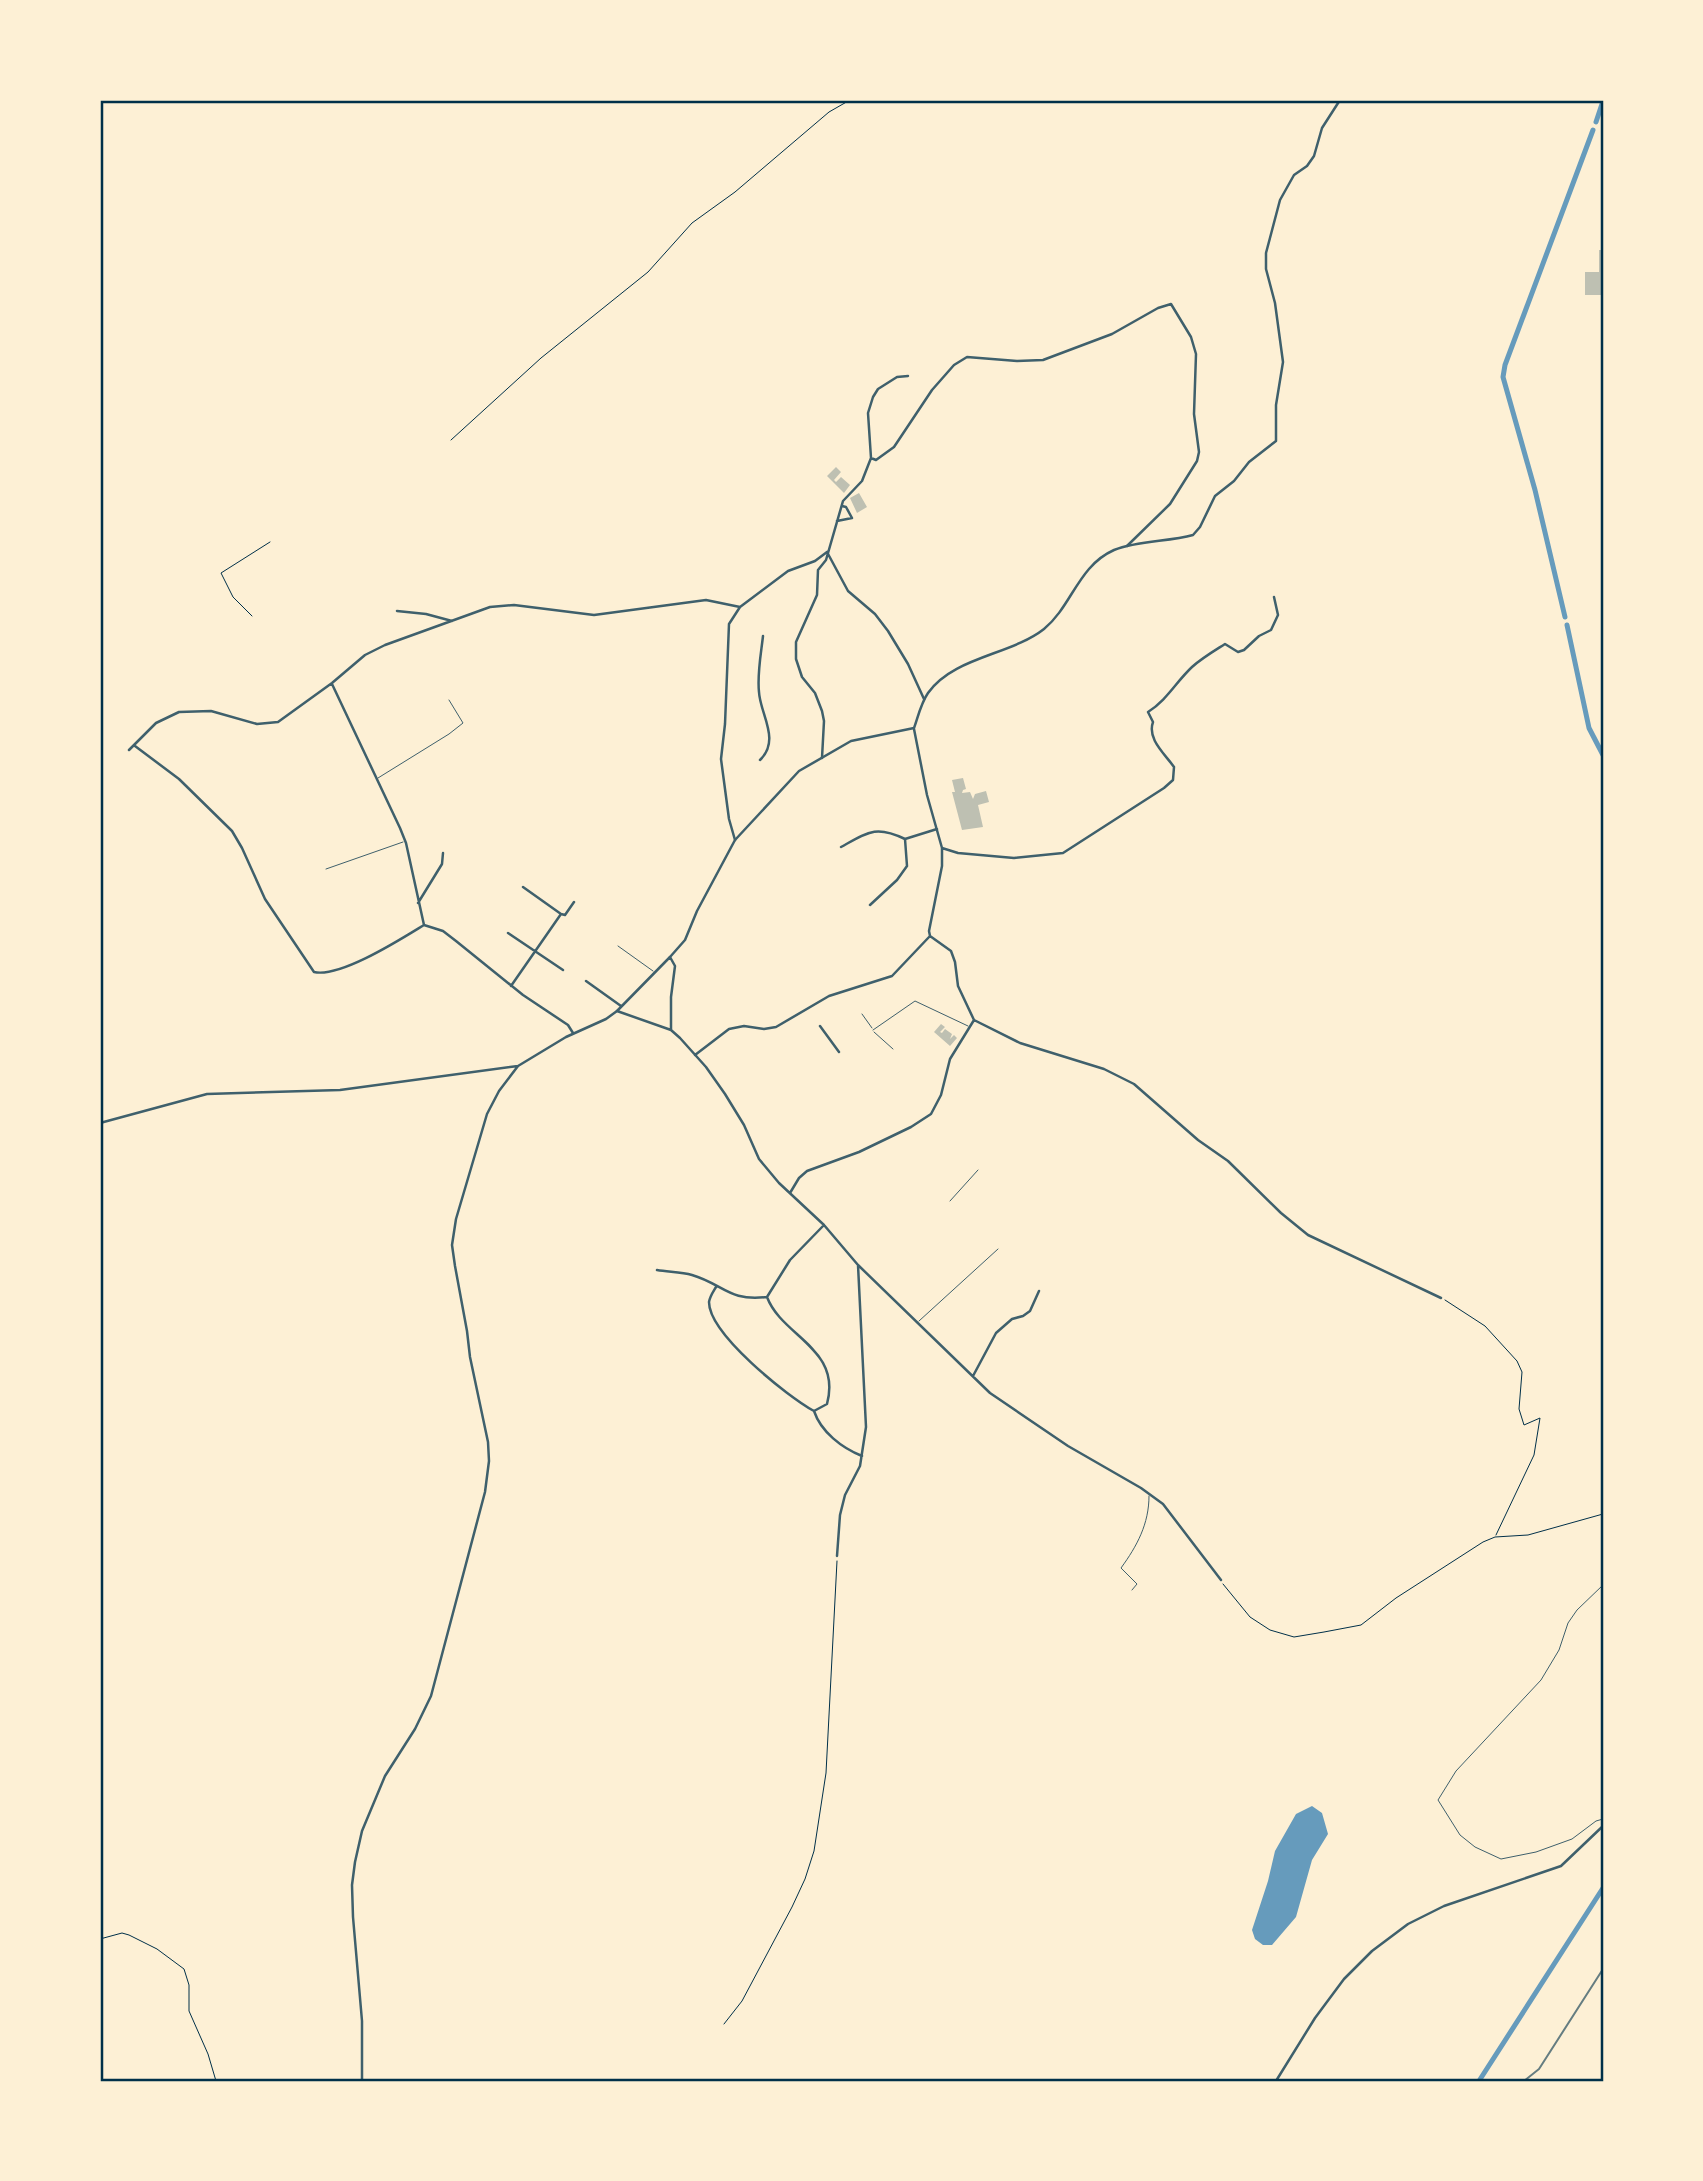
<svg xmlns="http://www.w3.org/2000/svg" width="1703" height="2181" viewBox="0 0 1703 2181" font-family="Inter,sans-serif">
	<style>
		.water { fill: #669bbc }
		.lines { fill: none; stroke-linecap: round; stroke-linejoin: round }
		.canal { stroke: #669bbc; stroke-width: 5 }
		.building { fill: #bec0b2 }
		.path { stroke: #003049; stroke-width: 1 }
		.service { stroke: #3f606c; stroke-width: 1 }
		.minor { stroke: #3f606c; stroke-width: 2.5 }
		.tertiary { stroke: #3f606c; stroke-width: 2.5 }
		.rail { stroke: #657d81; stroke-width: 2 }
		.neatline { fill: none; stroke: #003049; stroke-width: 2.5 }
	</style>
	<rect width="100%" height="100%" fill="#fdf0d5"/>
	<!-- water -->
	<path class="water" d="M1312,1806L1322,1813L1328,1834L1312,1860L1296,1917L1272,1945H1263L1255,1939L1252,1930L1268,1881L1275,1851L1296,1814Z"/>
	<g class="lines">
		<!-- canal -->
		<path class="canal" d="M1596,122L1603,101
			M1565,617L1535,490L1503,377L1505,365L1593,130
			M1567,625L1589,728L1603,755
			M1479,2081L1603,1888"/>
	</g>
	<!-- building -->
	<path class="building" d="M1599,250H1603V295H1585V272H1599Z
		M836,467L841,472L834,480L836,482L841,477L850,485L844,493L827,476Z
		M859,493L867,507L857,513L850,498Z
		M963,778L966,789L963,790L962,793L970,792L973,799L975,794L986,791L989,802L978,805L983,827L962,830L952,792H955L952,780Z
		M941,1024L945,1027L940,1032L942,1033L945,1029L952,1034L950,1039L954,1035L957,1038L950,1046L934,1032Z"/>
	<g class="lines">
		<!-- path -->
		<path class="path" d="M451,440L541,358L648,272L692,223L735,192L829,112L850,100
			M252,616L233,597L221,573L270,542
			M1445,1300L1485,1326L1517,1361L1522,1372L1519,1409L1524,1425L1540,1418L1534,1455L1496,1535
			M1223,1584L1250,1617L1270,1630L1294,1637L1324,1632L1361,1625L1396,1598L1483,1542L1495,1537L1528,1535L1603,1514
			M100,1939L122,1933L129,1935L157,1949L184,1969L189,1985V2011L208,2054L216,2081
			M724,2024L742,2001L792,1907L805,1879L814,1851L826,1773L837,1561"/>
		<!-- service -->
		<path class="service" d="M378,778L449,734L463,723L449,700
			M326,869L403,842
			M618,946L653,971
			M862,1014L872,1028
			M873,1030L915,1001L968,1026
			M874,1032L893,1049
			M950,1201L978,1170
			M919,1321L998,1249
			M1603,1585L1577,1610L1568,1623L1559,1650L1541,1680L1456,1771L1438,1800L1460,1835L1475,1847L1501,1859L1536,1852L1572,1839L1596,1821L1603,1819
			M1132,1590L1137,1584L1121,1568C1137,1546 1149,1524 1149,1496"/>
		<!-- minor -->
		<path class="minor" d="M871,458L876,460L894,447L932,390L954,365L967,357L1017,361L1043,360L1112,334L1158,308L1171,304L1191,337L1196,354L1194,414L1199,452L1197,461L1170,504L1127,546
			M837,521L852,518L846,507L842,506
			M827,552L848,591L875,614L888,631L908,664L924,699
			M397,611L426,614L452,621
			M332,684L400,828L406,843L424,925
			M914,729L927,795L942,848V866L929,931L930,936L951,951L955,962L958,986L974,1020
			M135,746L179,779L232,831L242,848L265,899L314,972C340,978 401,939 424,925
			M129,750L156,723L179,712L211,711L257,724L278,722L332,683L365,655L385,645L490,607L514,605L594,615L706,600L740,607
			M822,758L824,721L822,711L815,693L802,677L796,659V642L817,595L818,570L826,560L843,501L862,481L871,458L868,413L873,397L878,389L897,377L908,376
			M760,760C781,740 760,714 759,692C757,674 761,654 763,636
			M735,840L729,819L721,759L725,724L729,624L740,607L788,571L815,561L827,552
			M841,847C868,832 876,825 905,839L937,829
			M942,848L958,853L1014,858L1063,853L1164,788L1173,780L1174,767C1164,753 1147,739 1153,722L1148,712C1167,700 1176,682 1192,667C1202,658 1214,651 1225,644L1238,652L1244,650L1259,636L1271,630L1278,615L1274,597
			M418,903L442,864L443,853
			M870,905L897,880L907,866L905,839
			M561,914L565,915L574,902
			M424,925L443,931L456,941L523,995L568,1025L573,1033
			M508,933L563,970
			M586,981L621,1006
			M511,986L561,914L523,887
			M617,1011L671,1030L680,1038L706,1067L725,1094L744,1125L759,1159L779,1183L824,1225L858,1265L990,1393L1068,1446L1141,1488L1163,1504L1221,1580
			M617,1011L670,957L675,966L671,997V1030
			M974,1020L1020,1043L1104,1069L1134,1084L1198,1140L1228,1161L1281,1213L1308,1235L1441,1298
			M820,1026L839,1052
			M695,1055L729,1029L744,1026L764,1029L776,1027L829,996L892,976L930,936
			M790,1193L799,1178L807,1171L859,1152L911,1127L931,1114L941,1095L950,1059L974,1020
			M657,1270C668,1272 681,1272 692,1275C723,1284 729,1302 767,1297L790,1260L824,1225
			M716,1287C713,1292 710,1296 709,1302C709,1334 787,1396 814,1411C821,1432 842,1448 862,1456
			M767,1297C782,1337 842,1348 827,1404L814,1411
			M973,1376L996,1333L1012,1319L1023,1316L1030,1311L1039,1291
			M837,1556L840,1515L845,1495L860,1466L866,1427L858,1265
			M1276,2081L1315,2018L1344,1979L1372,1951L1408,1924L1444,1906L1561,1866L1603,1826"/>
		<!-- tertiary -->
		<path class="tertiary" d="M670,957L685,940L697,911L735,840L799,771L851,741L914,728C918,717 921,703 928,693C953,657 1011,655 1044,629C1072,606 1078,566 1114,550C1139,540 1168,542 1193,535L1200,527L1215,496L1234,481L1249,462L1276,441V405L1283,362L1275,303L1266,269V253L1280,200L1294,175L1307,166L1314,156L1322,128L1340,100
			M100,1123L207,1094L340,1090L518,1066
			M362,2081V2021L353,1917L352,1885L355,1862L362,1831L385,1776L415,1729L431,1696L485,1492L489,1461L488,1442L470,1357L467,1331L455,1266L452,1245L456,1219L487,1114L499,1091L518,1066L566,1037L606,1019L617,1011"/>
		<!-- rail -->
		<path class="rail" d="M1524,2081L1539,2069L1603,1969"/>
	</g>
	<!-- border -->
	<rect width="1703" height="2181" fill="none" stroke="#fdf0d5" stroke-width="203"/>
	<rect x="102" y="102" width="1500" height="1978" class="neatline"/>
</svg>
